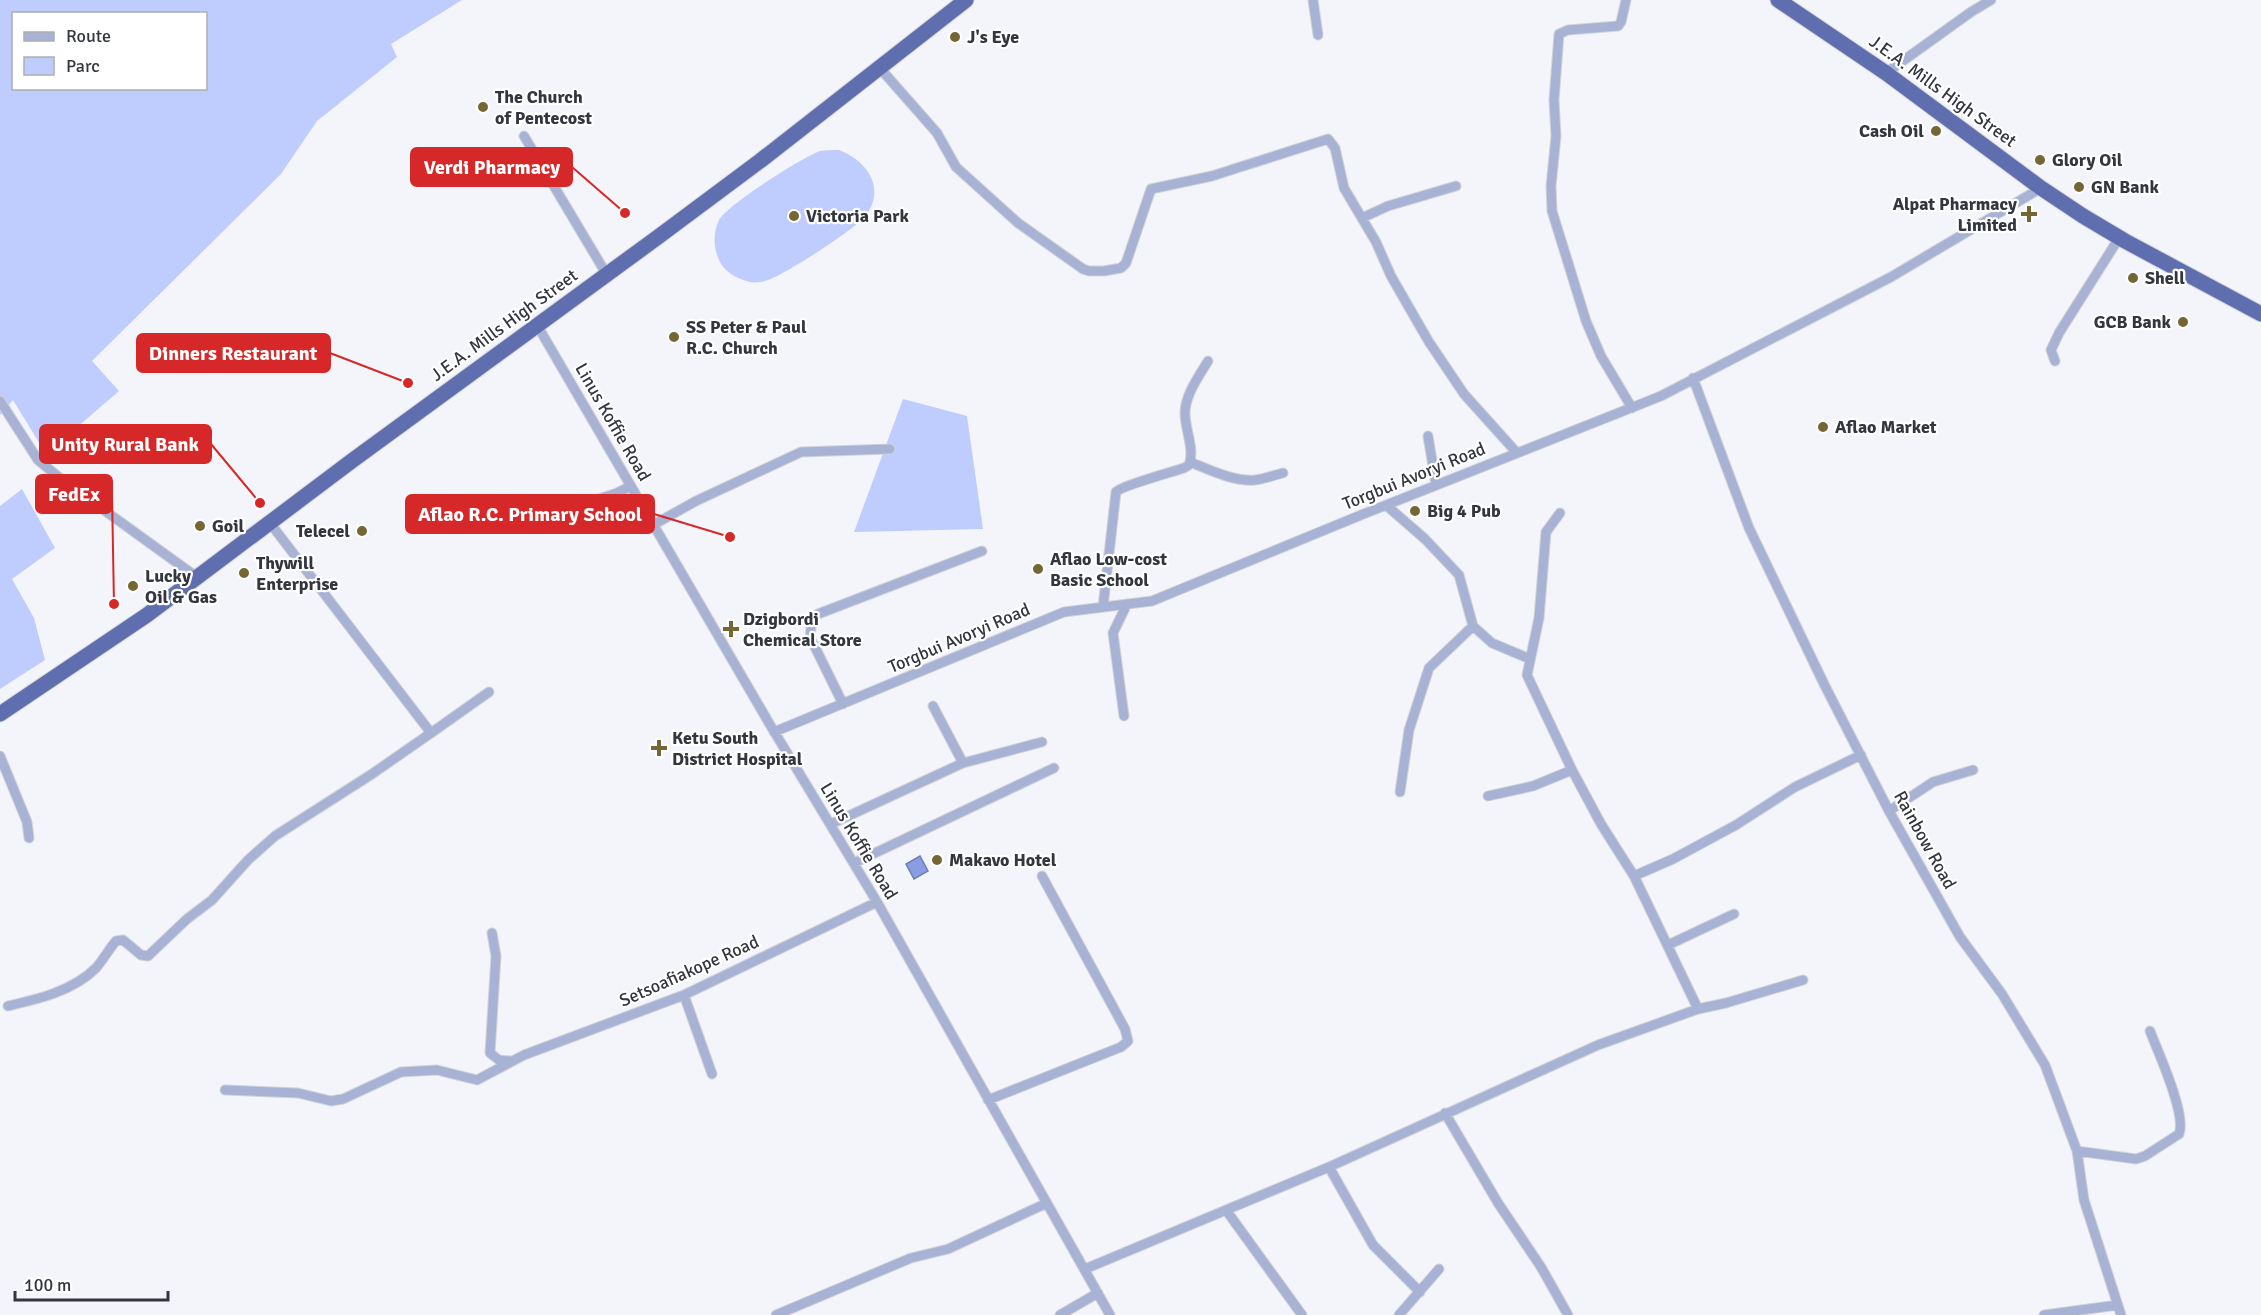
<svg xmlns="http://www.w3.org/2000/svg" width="2261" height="1315" viewBox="0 0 2261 1315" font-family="Signika,sans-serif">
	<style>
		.green { fill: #bfcdfe; fill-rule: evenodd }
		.water { fill: #899ce6; stroke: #6f7db4; stroke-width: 1.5 }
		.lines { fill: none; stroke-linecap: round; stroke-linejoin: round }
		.minor-casing { stroke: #d0d3d8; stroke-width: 11 }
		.trunk-casing { stroke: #d0d3d8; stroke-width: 17 }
		.minor { stroke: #a8b2d4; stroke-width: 9 }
		.trunk { stroke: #5e6eae; stroke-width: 15 }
		.poi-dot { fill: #766634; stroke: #fff; stroke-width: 2 }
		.labels { text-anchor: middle; stroke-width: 4.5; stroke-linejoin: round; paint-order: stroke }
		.poi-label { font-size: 18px; font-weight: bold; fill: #33363f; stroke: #fff; text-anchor: start }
		.street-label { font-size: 18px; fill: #33363f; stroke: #fff }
		.leader { fill: none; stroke: #d62828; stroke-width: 2 }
		.callout-dot { fill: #d62828; stroke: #fff; stroke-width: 2 }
		.callout { fill: #d62828; stroke: #d62828; stroke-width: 2 }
		.callout-label { font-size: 20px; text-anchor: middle; font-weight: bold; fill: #fff }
	</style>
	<rect width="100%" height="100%" fill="#f3f5fa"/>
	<!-- green -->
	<path class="green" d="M0,0H462L391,44L397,57L317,121L281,174L92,361L119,391L46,454L13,400L0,415ZM14,14H206V88H14Z
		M839,150C865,160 886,185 867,214C859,227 780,278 765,281C760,283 752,283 747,281C735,278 724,271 719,260C713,246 713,233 719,220C727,205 803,157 820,151C826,150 833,150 839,150Z
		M903,399L967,416L983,529L854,532Z
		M22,489L55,548L12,579L34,618L45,660L0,689V506Z"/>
	<!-- water -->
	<path class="water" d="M920,856L928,871L914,879L906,864Z"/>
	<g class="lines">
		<!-- minor casing -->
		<g class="minor-casing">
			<path id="minor" d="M1313,0L1318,35
				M1626,0L1621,22L1618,26L1568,30L1559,34L1554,100L1556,136L1551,186L1552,211L1586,321L1601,356L1632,408
				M879,67L937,133L956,167L1018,223L1083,269L1089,271H1104L1121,268L1126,263L1151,189L1212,176L1328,139L1335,148L1344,188L1376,242L1391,276L1429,342L1464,394L1517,453
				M1886,73L1971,12L1991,0
				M524,136L607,275
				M1362,218L1388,206L1456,186
				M537,325L769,723L877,902L1110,1315
				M2055,361L2051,350L2059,333L2119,238
				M1693,378L1749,528L1825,686L1889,811L1960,937L2002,994L2045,1065L2077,1151L2084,1200L2121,1315
				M0,401L38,460L61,479L198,578
				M1428,436L1436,485
				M1190,462C1210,470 1234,482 1255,480C1265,479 1274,475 1283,473
				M1386,505L1425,539L1459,575L1473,626L1429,668L1409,730L1400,792
				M572,508L617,493L631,486
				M1560,513L1546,532L1539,618L1527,675L1572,770L1601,824L1634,876L1698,1009
				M653,525L696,501L801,452L890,449
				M1103,607L1116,492C1121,486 1172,472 1184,468L1189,465C1195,449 1185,430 1185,413C1185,395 1199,376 1208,361
				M1473,626L1492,643L1530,659
				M843,704L810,637L812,619L818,614L982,551
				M933,706L963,763
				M1124,716L1113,633L1127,604
				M774,732L1064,612L1152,601L1361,515L1661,396L1891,277L2041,188
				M431,733L489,692
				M0,756L27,822L29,838
				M1488,796L1533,786L1572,770
				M1889,811L1933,782L1973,770
				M831,824L963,763L1042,742
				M854,863L1054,768
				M1634,876L1673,859L1736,825L1795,787L1861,755
				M492,933L496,956L490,1053L499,1060L511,1061
				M1668,945L1734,914
				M684,995L712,1074
				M8,1006C38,999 73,991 96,968C103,960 109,949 116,941L123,940L141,955L148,956L187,919L212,900L248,860L275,836L372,774L431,733L270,523
				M225,1090L298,1093L331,1101L343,1099L401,1072L437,1070L477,1080L524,1055L684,995L877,902
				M988,1100L1121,1047L1128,1041L1125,1029L1042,876
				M1445,1113L1498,1203L1541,1267L1568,1315
				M2077,1151L2136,1159L2145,1156L2179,1134C2187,1115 2158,1052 2150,1031
				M1329,1167L1373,1245L1420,1292
				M1226,1210L1302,1315
				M1085,1269L1329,1167L1598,1045L1698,1009L1726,1003L1803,980
				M776,1315L911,1258L948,1249L1047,1203
				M1060,1315L1098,1293
				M1399,1315L1439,1269
				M2044,1315L2118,1305"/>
		</g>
		<!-- trunk casing -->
		<g class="trunk-casing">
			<path id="trunk" d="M1778,0L1886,73L2041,188L2083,216L2125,241L2261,314
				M0,714L147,615L353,460L658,237L760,161L966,0"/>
		</g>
		<!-- minor -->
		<use href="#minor" class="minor"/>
		<!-- trunk -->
		<use href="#trunk" class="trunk"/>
	</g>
	<!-- markers -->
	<g class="poi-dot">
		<circle cx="955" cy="37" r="6"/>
		<circle cx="483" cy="107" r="6"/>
		<circle cx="1936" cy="131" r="6"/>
		<circle cx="2040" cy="160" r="6"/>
		<circle cx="2079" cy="187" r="6"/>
		<path d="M2026 205h6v6h6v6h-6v6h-6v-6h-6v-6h6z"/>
		<circle cx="794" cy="216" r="6"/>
		<circle cx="2133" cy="278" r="6"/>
		<circle cx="2183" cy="322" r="6"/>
		<circle cx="674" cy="337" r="6"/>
		<circle cx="1823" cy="427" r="6"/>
		<circle cx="1415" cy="511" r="6"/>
		<circle cx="200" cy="526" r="6"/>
		<circle cx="362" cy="531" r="6"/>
		<circle cx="1038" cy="569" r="6"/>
		<circle cx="244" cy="573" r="6"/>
		<circle cx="133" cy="586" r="6"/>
		<path d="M728 620h6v6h6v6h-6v6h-6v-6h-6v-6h6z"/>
		<path d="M656 739h6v6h6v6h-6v6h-6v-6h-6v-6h6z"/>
		<circle cx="937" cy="860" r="6"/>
	</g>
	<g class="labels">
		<!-- poi labels -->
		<g class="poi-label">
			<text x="967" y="43">J's Eye</text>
			<text x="495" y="103">The Church<tspan x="495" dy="21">of Pentecost</tspan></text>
			<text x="1924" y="137" text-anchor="end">Cash Oil</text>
			<text x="2052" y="166">Glory Oil</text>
			<text x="2091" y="193">GN Bank</text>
			<text x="2017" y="210" text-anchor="end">Alpat Pharmacy<tspan x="2017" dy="21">Limited</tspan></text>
			<text x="806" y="222">Victoria Park</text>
			<text x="2145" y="284">Shell</text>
			<text x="2171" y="328" text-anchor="end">GCB Bank</text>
			<text x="686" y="333">SS Peter &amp; Paul<tspan x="686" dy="21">R.C. Church</tspan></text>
			<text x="1835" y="433">Aflao Market</text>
			<text x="1427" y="517">Big 4 Pub</text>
			<text x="212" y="532">Goil</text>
			<text x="350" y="537" text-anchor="end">Telecel</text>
			<text x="1050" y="565">Aflao Low-cost<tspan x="1050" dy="21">Basic School</tspan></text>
			<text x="256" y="569">Thywill<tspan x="256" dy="21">Enterprise</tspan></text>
			<text x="145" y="582">Lucky<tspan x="145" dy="21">Oil &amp; Gas</tspan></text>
			<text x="743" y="625">Dzigbordi<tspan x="743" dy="21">Chemical Store</tspan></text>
			<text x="672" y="744">Ketu South<tspan x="672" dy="21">District Hospital</tspan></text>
			<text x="949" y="866">Makavo Hotel</text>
		</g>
		<!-- street labels -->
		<g class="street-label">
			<text transform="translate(1943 91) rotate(36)" y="6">J.E.A. Mills High Street</text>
			<text transform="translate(504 325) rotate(-36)" y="6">J.E.A. Mills High Street</text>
			<text transform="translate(613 422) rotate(60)" y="6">Linus Koffie Road</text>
			<text transform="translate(1414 476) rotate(-22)" y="6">Torgbui Avoryi Road</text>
			<text transform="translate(959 638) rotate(-23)" y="6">Torgbui Avoryi Road</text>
			<text transform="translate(1925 840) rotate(61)" y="6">Rainbow Road</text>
			<text transform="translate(859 841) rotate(59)" y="6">Linus Koffie Road</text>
			<text transform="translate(689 971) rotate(-24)" y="6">Setsoafiakope Road</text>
		</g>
	</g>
	<!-- callouts -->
	<path class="leader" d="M625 213L572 167M408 383L330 353M260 503L211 444M114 604L112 494M730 537L654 514"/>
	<g class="callout-dot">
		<circle cx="625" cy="213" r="6"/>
		<circle cx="408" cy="383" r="6"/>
		<circle cx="260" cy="503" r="6"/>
		<circle cx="114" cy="604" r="6"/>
		<circle cx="730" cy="537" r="6"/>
	</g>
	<g class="callout">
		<rect x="411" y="148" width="161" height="38" rx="6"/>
		<rect x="137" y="334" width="193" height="38" rx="6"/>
		<rect x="40" y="425" width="171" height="38" rx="6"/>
		<rect x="36" y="475" width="76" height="38" rx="6"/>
		<rect x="406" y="495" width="248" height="38" rx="6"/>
	</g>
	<g class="callout-label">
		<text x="492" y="174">Verdi Pharmacy</text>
		<text x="233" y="360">Dinners Restaurant</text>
		<text x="125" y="451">Unity Rural Bank</text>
		<text x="74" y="501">FedEx</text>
		<text x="530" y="521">Aflao R.C. Primary School</text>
	</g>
	<!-- legend -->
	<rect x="12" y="12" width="195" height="78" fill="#ffffff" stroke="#adafb2" stroke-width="1.5"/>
	<rect x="24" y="32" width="30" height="9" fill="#a8b2d4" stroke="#adafb2" stroke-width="1.5"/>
	<text x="66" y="42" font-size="18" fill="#33363f">Route</text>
	<rect x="24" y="57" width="30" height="18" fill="#bfcdfe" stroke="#adafb2" stroke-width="1.5"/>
	<text x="66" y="72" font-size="18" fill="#33363f">Parc</text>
	<!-- scale -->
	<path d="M15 1291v9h153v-9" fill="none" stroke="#33363f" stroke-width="3"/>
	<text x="24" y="1291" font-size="18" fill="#33363f" stroke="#ffffff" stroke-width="4.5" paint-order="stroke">100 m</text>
</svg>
